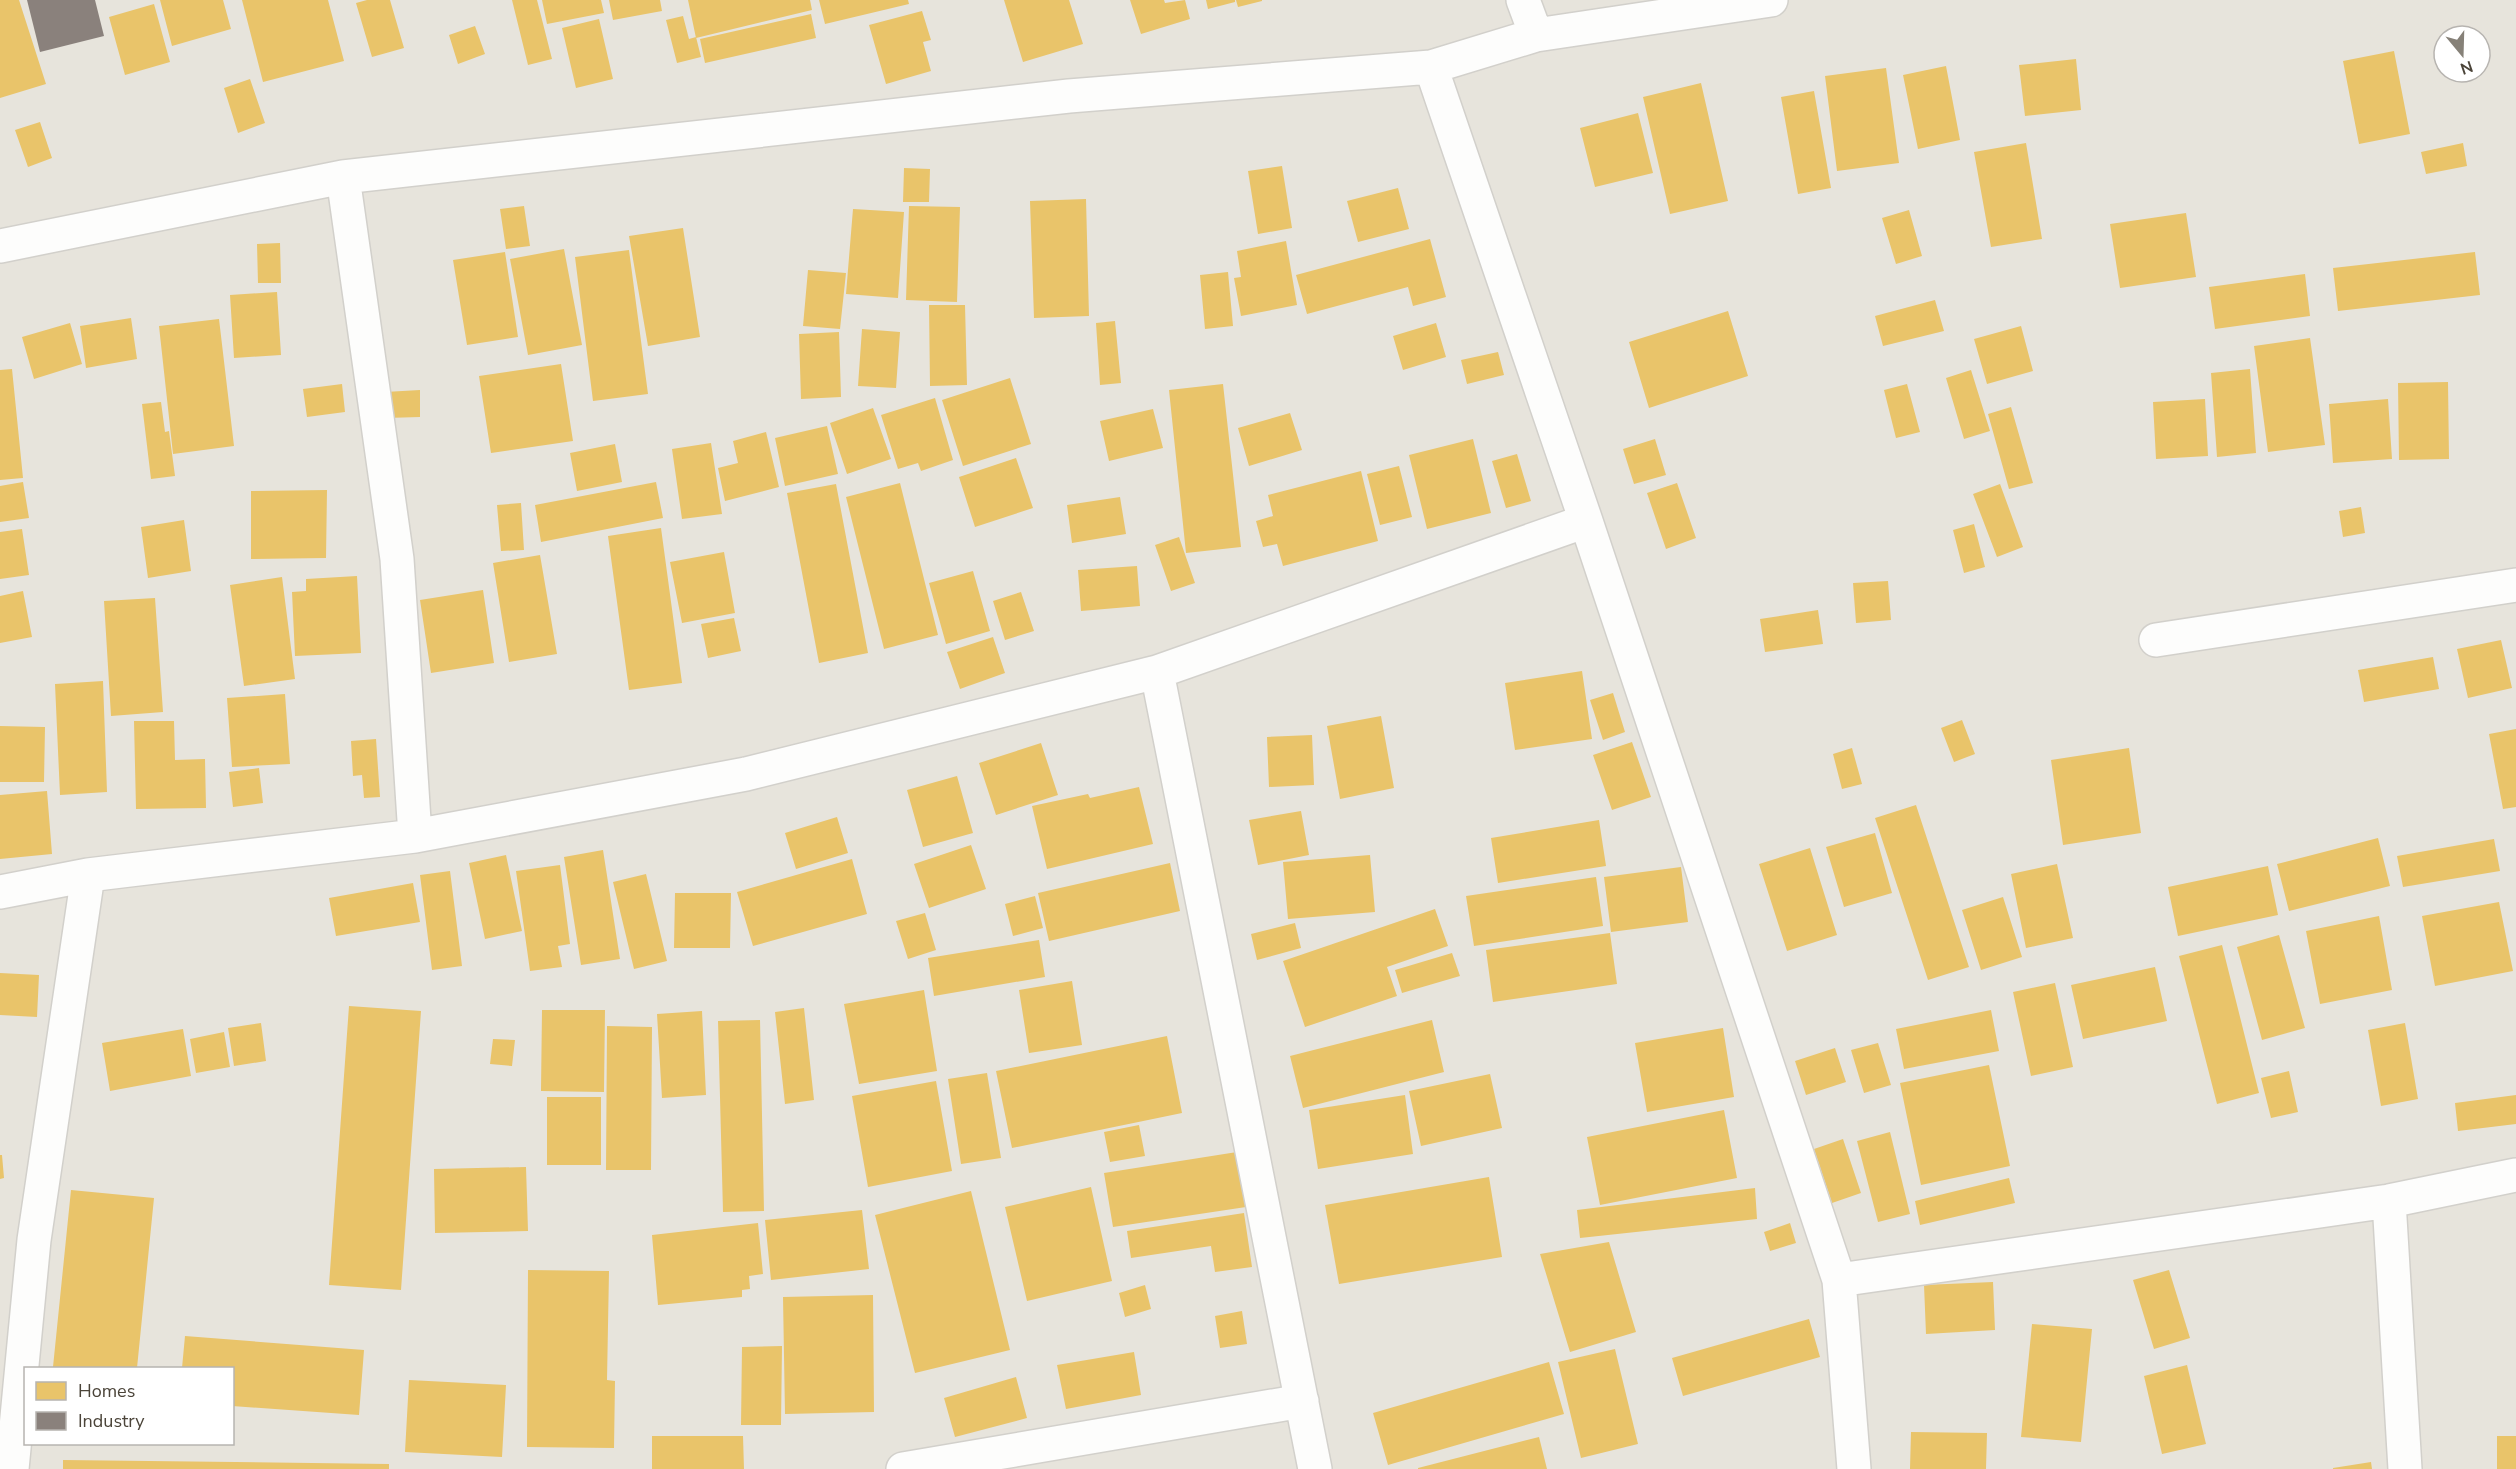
<svg xmlns="http://www.w3.org/2000/svg" width="2516" height="1469" font-family="'Nunito Sans',sans-serif">
  <style>
    .residential { fill: #e7e4dc; fill-rule: evenodd }
    .homes { fill: #e9c46a }
    .industry { fill: #8a817c }
    .lines { fill: none; stroke-linecap: round; stroke-linejoin: round }
    .street-casing { stroke: #d2d0cb; stroke-width: 36 }
    .street { stroke: #fdfdfc; stroke-width: 33 }
  </style>
  <rect width="100%" height="100%" fill="#f4f2ee"/>
  <path class="residential" d="M0 0H2516V1469H0ZM2444 36H2480V72H2444ZM26 1368H232V1444H26Z"/>
  <path class="homes" d="M0 0H19L46 84 0 98Z
    M160 0H223L231 29 172 46Z
    M242 0H328L344 61 263 82Z
    M367 0H390L404 48 372 57 356 3Z
    M512 0H537L552 59 528 65Z
    M542 0H601L604 13 547 24Z
    M609 0H660L662 11 613 20Z
    M688 0H810L812 10 696 38Z
    M819 0H908L909 4 825 24Z
    M1004 0H1069L1083 44 1023 62Z
    M1130 0H1164L1165 3 1185 0 1190 19 1141 34Z
    M1206 0H1235V2L1208 9Z
    M1236 0H1262V1L1238 7Z
    M154 4 170 62 125 75 109 17Z
    M922 11 931 40 923 42 931 71 886 84 869 25Z
    M811 14 816 38 705 63 700 39Z
    M683 16 689 39 696 37 701 57 677 63 666 20Z
    M599 19 613 79 576 88 562 28Z
    M475 26 485 54 458 64 449 35Z
    M2394 51 2410 134 2359 144 2343 61Z
    M2076 59 2081 110 2025 116 2019 65Z
    M1946 66 1960 140 1918 149 1903 75Z
    M1886 68 1899 163 1837 171 1825 76Z
    M250 79 265 123 238 133 224 88Z
    M1701 83 1728 201 1670 214 1643 97Z
    M1814 91 1831 188 1798 194 1781 97Z
    M1638 113 1653 173 1595 187 1580 128Z
    M40 122 52 158 28 167 15 130Z
    M2026 143 2042 239 1991 247 1974 152Z
    M2463 143 2467 166 2426 174 2421 152Z
    M1282 166 1292 228 1258 234 1248 171Z
    M904 168 930 169 929 202H903Z
    M1398 188 1409 229 1358 242 1347 201Z
    M1086 199 1089 316 1034 318 1030 201Z
    M524 206 530 246 506 249 500 209Z
    M909 206 960 207 957 302 906 300Z
    M853 209 904 212 898 298 846 294Z
    M1909 210 1922 256 1896 264 1882 218Z
    M2186 213 2196 277 2120 288 2110 224Z
    M683 228 700 337 648 346 629 236Z
    M1430 239 1446 297 1413 306 1408 287 1307 314 1296 275Z
    M1286 241 1297 305 1241 316 1234 278 1241 277 1237 251Z
    M280 243 281 283H258L257 244Z
    M564 249 582 345 528 355 510 259Z
    M629 250 648 394 593 401 575 257Z
    M505 252 518 337 467 345 453 260Z
    M2475 252 2480 295 2338 311 2333 268Z
    M808 270 846 273 840 329 803 326Z
    M1228 272 1233 326 1205 329 1200 275Z
    M2305 274 2310 316 2215 329 2209 287Z
    M277 292 281 355 234 358 230 295Z
    M1935 300 1944 331 1883 346 1875 316Z
    M929 305H965L967 385 930 386Z
    M1728 311 1748 376 1649 408 1629 342Z
    M131 318 137 359 86 368 80 326Z
    M219 319 234 446 173 454 159 326Z
    M1115 321 1121 383 1100 385 1096 323Z
    M70 323 82 364 34 379 22 337Z
    M1436 323 1446 357 1403 370 1393 336Z
    M2021 326 2033 371 1987 384 1974 339Z
    M862 329 900 332 896 388 858 386Z
    M839 332 841 397 801 399 799 334Z
    M2310 338 2325 445 2268 452 2254 346Z
    M1498 352 1504 375 1467 384 1461 360Z
    M561 364 573 441 491 453 479 376Z
    M12 369 23 478 0 480V370Z
    M2250 369 2256 453 2217 457 2211 373Z
    M1971 370 1990 431 1964 439 1946 378Z
    M1010 378 1031 444 963 466 942 400Z
    M2448 382 2449 459 2399 460 2398 383Z
    M342 384 345 412 307 417 303 389Z
    M1223 384 1241 547 1186 553 1169 390Z
    M1907 384 1920 432 1896 438 1884 390Z
    M420 390V417L386 418 385 392Z
    M935 398 953 460 921 471 918 463 898 469 881 415Z
    M2205 399 2208 456 2156 459 2153 402Z
    M2388 399 2392 459 2333 463 2329 404Z
    M161 402 165 432 169 431 175 476 151 479 142 404Z
    M2011 407 2033 483 2009 489 1988 414Z
    M873 408 891 459 847 474 830 423Z
    M1153 409 1163 448 1109 461 1100 421Z
    M1290 413 1302 450 1249 466 1238 428Z
    M827 426 838 474 785 486 775 438Z
    M766 432 779 487 725 501 718 468 738 463 733 441Z
    M1473 439 1491 513 1427 529 1409 455Z
    M1655 439 1666 475 1634 484 1623 449Z
    M711 443 722 514 682 519 672 449Z
    M615 444 622 482 577 491 570 453Z
    M1517 454 1531 501 1506 508 1492 461Z
    M1016 458 1033 508 975 527 959 477Z
    M1399 466 1412 517 1380 525 1367 474Z
    M1361 471 1378 541 1283 566 1277 544 1263 547 1256 521 1273 516 1268 495Z
    M23 482 29 518 0 522V486Z
    M656 482 663 518 541 542 535 505Z
    M900 483 938 635 884 649 846 497Z
    M1677 483 1696 538 1666 549 1647 493Z
    M836 484 868 653 819 663 787 493Z
    M2000 484 2023 547 1997 557 1973 494Z
    M327 490 326 558 251 559V491Z
    M1120 497 1126 534 1072 543 1067 505Z
    M521 503 524 550 501 551 497 505Z
    M2361 507 2365 533 2343 537 2339 511Z
    M184 520 191 571 148 578 141 527Z
    M1974 524 1985 567 1964 573 1953 530Z
    M661 528 682 683 629 690 608 536Z
    M22 529 29 575 0 579V532Z
    M1179 537 1195 583 1171 591 1155 545Z
    M724 552 735 613 682 623 670 562Z
    M540 555 557 654 509 662 493 563Z
    M1137 566 1140 606 1081 611 1078 570Z
    M973 571 990 631 946 644 929 583Z
    M357 576 361 653 295 656 292 592 306 591V579Z
    M282 577 295 679 244 686 230 585Z
    M1888 581 1891 620 1856 623 1853 583Z
    M483 590 494 663 431 673 420 600Z
    M23 591 32 637 0 643V596Z
    M1021 592 1034 631 1005 640 993 601Z
    M155 598 163 712 111 716 104 601Z
    M1818 610 1823 644 1765 652 1760 619Z
    M734 618 741 651 708 658 701 624Z
    M993 637 1005 673 960 689 947 652Z
    M2501 640 2512 688 2468 698 2457 649Z
    M2433 657 2439 689 2364 702 2358 670Z
    M1582 671 1592 739 1515 750 1505 683Z
    M103 681 107 792 60 795 55 684Z
    M1613 693 1625 732 1603 740 1590 700Z
    M285 694 290 764 232 767 227 698Z
    M1381 716 1394 788 1340 799 1327 726Z
    M1962 720 1975 754 1954 762 1941 728Z
    M134 721H174L175 760 205 759 206 808 136 809Z
    M0 726 45 727 44 782H0Z
    M2516 729V807L2503 809 2489 734Z
    M1312 735 1314 785 1269 787 1267 737Z
    M376 739 380 797 364 798 362 775 353 776 351 741Z
    M1632 742 1651 797 1612 810 1593 755Z
    M1041 743 1058 795 996 815 979 763Z
    M1852 748 1862 784 1842 789 1833 754Z
    M2129 748 2141 833 2063 845 2051 760Z
    M259 768 263 803 233 807 229 772Z
    M957 776 973 833 923 847 907 790Z
    M1139 787 1153 844 1047 869 1032 806 1088 794 1090 798Z
    M47 791 52 854 0 859V795Z
    M1916 805 1969 967 1928 980 1875 818Z
    M1301 811 1309 855 1258 865 1249 820Z
    M837 817 848 853 796 869 785 833Z
    M1599 820 1606 866 1498 883 1491 838Z
    M1875 833 1892 893 1844 907 1826 847Z
    M2378 838 2390 886 2289 911 2277 864Z
    M2494 839 2500 871 2403 887 2397 856Z
    M971 845 986 889 929 908 914 864Z
    M1810 848 1837 935 1787 951 1759 864Z
    M603 850 620 959 581 965 564 857Z
    M506 855 522 931 485 939 469 863Z
    M1370 855 1375 912 1288 919 1283 862Z
    M852 859 867 914 753 946 737 892Z
    M1170 863 1180 911 1049 941 1038 893Z
    M2057 864 2073 938 2026 948 2011 874Z
    M560 865 570 944 558 946 562 967 530 971 516 871Z
    M2268 866 2278 915 2178 936 2168 887Z
    M1681 867 1688 922 1611 932 1604 877Z
    M450 871 462 966 432 970 420 875Z
    M646 874 667 961 634 969 613 882Z
    M1596 877 1603 926 1474 946 1466 896Z
    M413 883 420 922 336 936 329 898Z
    M675 893H731L730 948H674Z
    M1035 896 1043 928 1013 936 1005 904Z
    M2003 897 2022 957 1981 970 1962 910Z
    M2499 902 2513 971 2435 986 2422 916Z
    M1435 909 1448 946 1387 967 1397 996 1305 1027 1283 961Z
    M925 913 936 950 908 959 896 921Z
    M2379 916 2392 990 2320 1004 2306 931Z
    M1295 923 1301 948 1257 960 1251 934Z
    M1610 933 1617 984 1493 1002 1486 950Z
    M2279 935 2305 1028 2262 1040 2237 947Z
    M1039 940 1045 977 934 996 928 958Z
    M2222 945 2259 1093 2217 1104 2179 956Z
    M1452 953 1460 976 1402 993 1395 970Z
    M2155 967 2167 1021 2083 1039 2071 985Z
    M0 973 39 975 37 1017 0 1015Z
    M1072 981 1082 1045 1029 1053 1019 990Z
    M2055 983 2073 1067 2031 1076 2013 992Z
    M924 990 937 1071 859 1084 844 1004Z
    M349 1006 421 1011 401 1290 329 1285Z
    M804 1008 814 1100 785 1104 775 1012Z
    M542 1010H605L604 1092 541 1091Z
    M1991 1010 1999 1051 1904 1069 1896 1029Z
    M702 1011 706 1095 662 1098 657 1014Z
    M760 1020 764 1211 723 1212 718 1021Z
    M1432 1020 1444 1072 1303 1108 1290 1056Z
    M261 1023 266 1061 234 1066 228 1028Z
    M2405 1023 2418 1099 2381 1106 2368 1030Z
    M607 1026 652 1027 651 1170H606Z
    M1723 1028 1734 1097 1647 1112 1635 1043Z
    M183 1029 191 1076 110 1091 102 1043Z
    M224 1032 230 1067 196 1073 190 1039Z
    M1167 1036 1182 1113 1012 1148 996 1071Z
    M493 1039 515 1040 512 1066 490 1064Z
    M1878 1043 1891 1085 1864 1093 1851 1050Z
    M1835 1048 1846 1082 1806 1095 1795 1061Z
    M1989 1065 2010 1166 1921 1185 1900 1083Z
    M2289 1071 2298 1112 2271 1118 2261 1078Z
    M987 1073 1001 1158 961 1164 948 1079Z
    M1490 1074 1502 1128 1421 1146 1409 1091Z
    M936 1081 952 1171 868 1187 852 1096Z
    M1405 1095 1413 1154 1318 1169 1309 1110Z
    M2516 1095V1124L2458 1131 2455 1103Z
    M547 1097H601V1165H547Z
    M1724 1110 1737 1178 1600 1205 1587 1137Z
    M1139 1125 1145 1156 1110 1162 1104 1132Z
    M1890 1132 1910 1214 1878 1222 1857 1141Z
    M1843 1139 1861 1193 1832 1203 1814 1149Z
    M1237 1152 1246 1207 1113 1227 1104 1173Z
    M0 1155H2L4 1178 0 1179Z
    M526 1167 528 1231 435 1233 434 1169Z
    M1489 1177 1502 1257 1339 1284 1325 1205Z
    M2009 1178 2015 1203 1920 1225 1915 1201Z
    M1091 1187 1112 1281 1027 1301 1005 1207Z
    M1755 1188 1757 1219 1580 1238 1577 1210Z
    M71 1190 154 1198 137 1368 53 1367Z
    M971 1191 1010 1350 915 1373 875 1215Z
    M862 1210 869 1269 771 1280 765 1220Z
    M1244 1213 1252 1267 1215 1272 1211 1246 1131 1258 1127 1231Z
    M758 1223 763 1274 749 1276 750 1289 742 1290V1297L658 1305 652 1235Z
    M1790 1223 1796 1243 1770 1251 1764 1232Z
    M1609 1242 1636 1332 1570 1352 1540 1254Z
    M528 1270 609 1271 607 1380 615 1381 614 1448 527 1447Z
    M2169 1270 2190 1338 2154 1349 2133 1280Z
    M1993 1282 1995 1330 1926 1334 1924 1285Z
    M1145 1285 1151 1309 1125 1317 1119 1293Z
    M873 1295 874 1412 785 1414 783 1297Z
    M1242 1311 1247 1344 1220 1348 1215 1316Z
    M1809 1319 1820 1357 1683 1396 1672 1358Z
    M2032 1324 2092 1329 2081 1442 2021 1437Z
    M185 1336 364 1350 359 1415 232 1406V1368H182Z
    M782 1346 781 1425H741L742 1347Z
    M1615 1349 1638 1444 1581 1458 1558 1362Z
    M1134 1352 1141 1395 1066 1409 1057 1365Z
    M1549 1362 1564 1414 1388 1465 1373 1413Z
    M2187 1365 2206 1444 2162 1454 2144 1376Z
    M1016 1377 1027 1418 955 1437 944 1398Z
    M409 1380 506 1385 502 1457 405 1452Z
    M1911 1432 1987 1433 1986 1469H1910Z
    M652 1436H743L744 1469H652Z
    M2497 1436H2516V1469H2497Z
    M1539 1437 1547 1469H1418V1468Z
    M63 1460 389 1464V1469H63Z
    M2371 1462 2372 1469H2333V1468Z"/>
  <path class="industry" d="M27 0H95L104 36 40 52Z"/>
  <g class="lines">
    <defs>
      <path id="street" d="M1523 0 1536 35
        M1431 67 1586 521 1839 1280 1854 1469
        M343 177 397 559 415 836
        M0 246 343 177 1069 96 1431 67 1536 35 1771 0
        M2156 640 2516 585
        M1157 672 1315 1469
        M0 892 88 875 415 836 746 774 1157 672 1586 521
        M2389 1201 2405 1469
        M1839 1280 2389 1201 2516 1175
        M12 1469 34 1240 88 875
        M903 1469 1302 1401"/>
    </defs>
    <use href="#street" class="street-casing"/>
    <use href="#street" class="street"/>
  </g>
  <rect x="24" y="1367" width="210" height="78" fill="#ffffff" stroke="#b7b4b0" stroke-width="1.5"/>
  <rect x="36" y="1382" width="30" height="18" fill="#e9c46a" stroke="#b7b4b0" stroke-width="1.5"/>
  <text x="78" y="1397" font-size="18" fill="#4b4439">Homes</text>
  <rect x="36" y="1412" width="30" height="18" fill="#8a817c" stroke="#b7b4b0" stroke-width="1.5"/>
  <text x="78" y="1427" font-size="18" fill="#4b4439">Industry</text>
  <g transform="translate(2462 54) rotate(161)"><circle r="28" fill="#ffffff" stroke="#b7b4b0" stroke-width="1.5"/>
  <path d="M0-4.5L10 22L0 15L-10 22Z" fill="#868178"/>
  <text y="-9" font-size="16" font-weight="bold" text-anchor="middle" fill="#4b4439">N</text>
  </g>
</svg>
